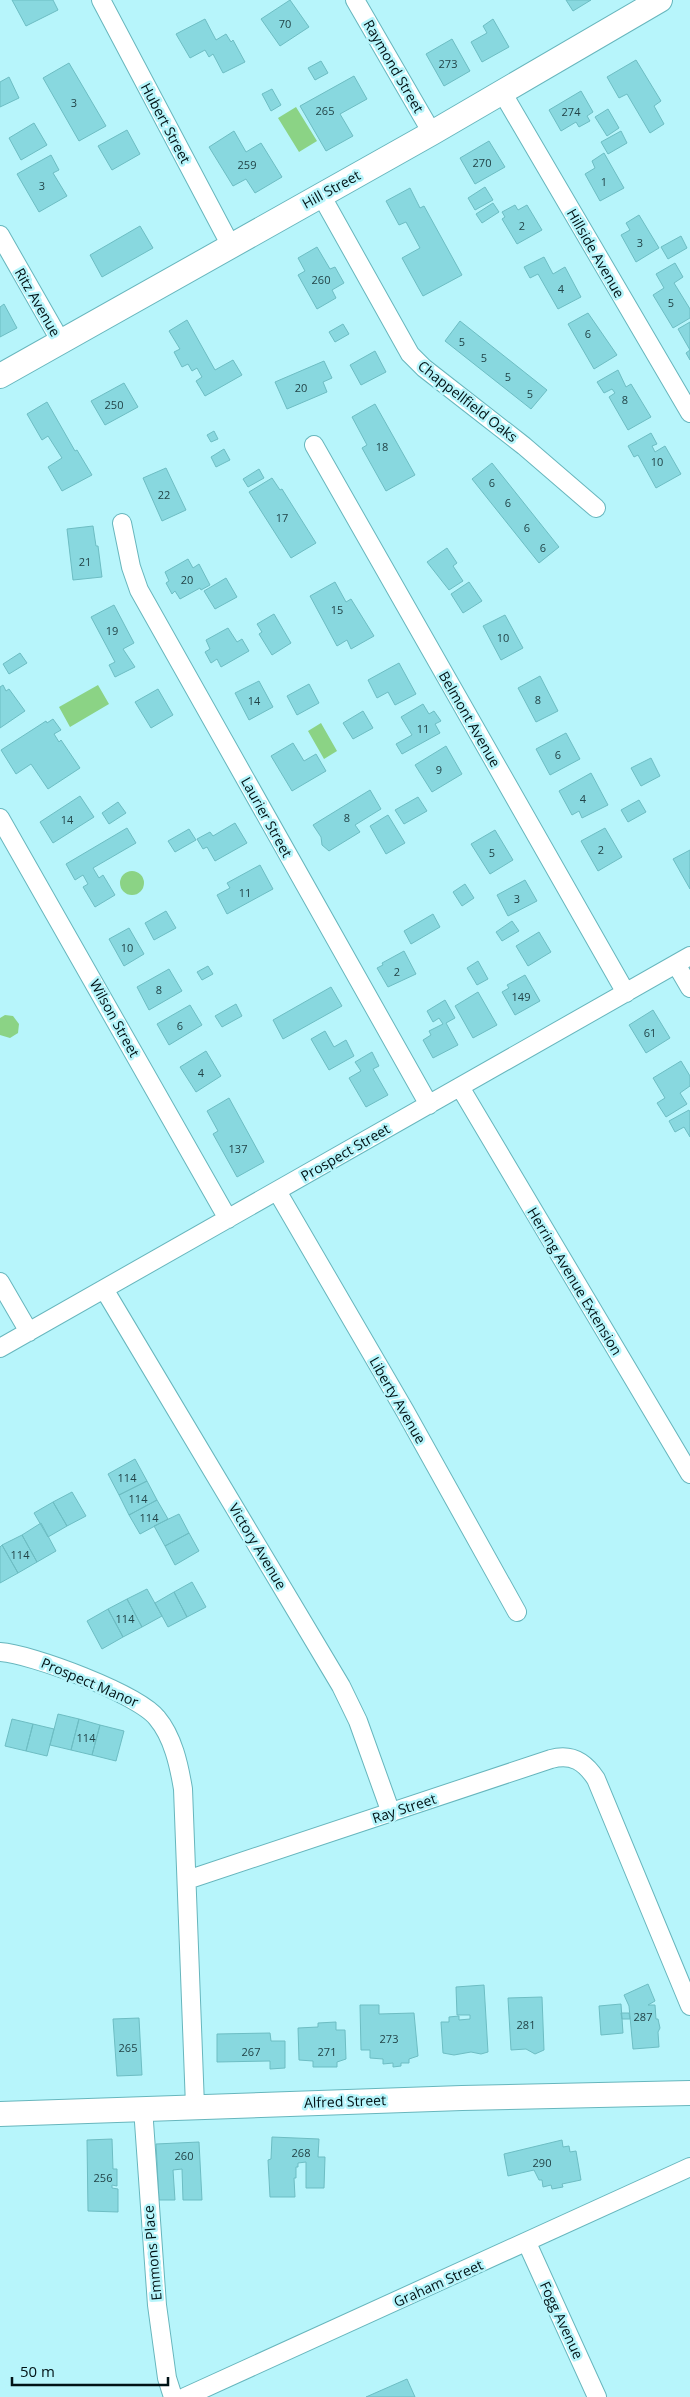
<svg xmlns="http://www.w3.org/2000/svg" width="690" height="2397" font-family="'Open Sans',sans-serif">
  <style>
    .water { fill: #8bd385 }
    .building { fill: #88d8df; stroke: #6dbdc3 }
    .lines { fill: none; stroke-linecap: round; stroke-linejoin: round }
    .street-casing { stroke: #67b6bd; stroke-width: 20 }
    .secondary-casing { stroke: #67b6bd; stroke-width: 26 }
    .street { stroke: #fff; stroke-width: 18 }
    .secondary { stroke: #fff; stroke-width: 24 }
    .labels { text-anchor: middle; dominant-baseline: central; stroke-width: 5; stroke-linejoin: round; paint-order: stroke }
    .number-label { font-size: 11px; fill: #224448 }
    .street-label { font-size: 14px; fill: #001215; stroke: #b7f5fb }
  </style>
  <rect width="100%" height="100%" fill="#b7f5fb"/>
  <path class="water" d="M296 107 317 141 299 152 278 118Z
    M98 685 109 704 70 727 59 707Z
    M321 723 337 751 324 759 308 731Z
    M120 883a12 12 0 1 1 24 0a12 12 0 1 1-24 0Z
    M5 1015 13 1016 19 1024 18 1033 10 1038 0 1035V1018Z"/>
  <path class="building" d="M12 0H53L58 10 26 26Z
    M290 0 309 27 280 46 261 19Z
    M566 0H591L573 11Z
    M205 19 216 40 226 34 231 42 233 40 245 62 223 73 213 54 209 57 205 50 190 58 176 34Z
    M493 19 509 47 482 62 471 42 487 33 483 26Z
    M452 39 470 71 444 86 426 54Z
    M636 60 661 101 654 106 664 124 650 133 627 94 619 98 607 77Z
    M321 61 328 73 315 80 308 68Z
    M69 63 106 126 79 141 43 78Z
    M354 76 367 99 340 114 353 136 326 151 300 106Z
    M9 77 19 98 0 107V82Z
    M272 89 281 105 271 111 262 94Z
    M581 91 593 112 587 116 590 121 579 127 576 122 561 131 549 110Z
    M608 109 619 128 607 136 595 117Z
    M34 123 47 145 21 160 9 138Z
    M127 130 140 154 112 170 98 146Z
    M234 131 246 152 261 143 282 177 255 193 246 179 233 186 209 147Z
    M621 131 627 143 608 154 601 142Z
    M489 141 505 167 475 184 460 158Z
    M604 153 624 188 600 201 585 174 595 168 592 161Z
    M51 155 59 170 53 173 67 196 39 212 17 174Z
    M485 187 493 200 475 210 468 198Z
    M410 188 420 208 424 206 462 275 423 296 402 258 420 248 406 222 399 225 386 201Z
    M493 203 499 212 482 223 476 214Z
    M515 205 518 210 527 205 542 230 517 244 502 219 505 217 502 212Z
    M639 215 659 248 636 262 621 235 630 230 626 223Z
    M140 226 153 248 102 277 90 255Z
    M681 236 687 248 668 259 661 247Z
    M317 247 330 269 335 267 344 283 332 290 336 298 317 309 298 275 305 271 298 258Z
    M544 257 553 274 565 267 581 297 558 309 538 274 530 278 524 267Z
    M675 263 683 277 674 283 690 309V318L673 328 653 295 664 288 656 274Z
    M4 304 17 328 0 337V307Z
    M588 313 617 355 594 369 568 324Z
    M187 320 215 370 233 360 242 375 205 396 196 381 202 377 197 368 192 371 188 364 182 367 174 352 180 349 169 331Z
    M460 321 547 390 531 409 445 341Z
    M690 322V360L686 353 690 350 678 329Z
    M343 324 349 334 335 342 329 332Z
    M375 351 386 372 361 385 350 365Z
    M324 361 332 378 323 382 327 392 287 409 275 382Z
    M618 370 626 387 631 384 651 417 628 430 609 397 615 393 612 389 604 393 597 382Z
    M124 383 138 407 105 425 91 401Z
    M47 402 75 451 77 450 92 475 62 491 48 467 62 458 48 436 42 440 27 414Z
    M375 404 415 475 386 491 362 448 367 445 352 417Z
    M214 431 218 439 211 442 207 435Z
    M651 433 657 444 652 446 655 452 665 446 681 474 656 488 638 455 634 457 628 446Z
    M224 449 230 460 216 467 211 457Z
    M492 463 559 547 539 563 472 479Z
    M166 468 186 510 162 521 143 478Z
    M259 469 264 478 248 487 243 479Z
    M272 478 280 490 282 489 316 543 291 558 249 492Z
    M93 526 96 546H98L102 577 73 580 67 529Z
    M447 548 457 563 453 566 463 581 449 590 427 562Z
    M188 559 193 568 199 564 210 585 201 590 200 588 180 599 175 591 172 594 166 583 169 581 165 572Z
    M226 578 237 597 215 609 204 591Z
    M335 582 346 602 351 599 374 636 351 649 347 640 337 646 310 596Z
    M469 582 482 601 463 613 451 594Z
    M114 605 134 643 123 649 135 667 115 677 109 665 115 662 91 617Z
    M274 614 291 643 272 655 259 634 262 632 257 624Z
    M505 615 523 648 501 660 483 626Z
    M228 628 237 642 242 639 249 651 221 667 217 659 211 663 205 652 210 649 206 640Z
    M20 653 27 663 9 674 3 664Z
    M399 663 416 694 395 705 388 692 377 698 368 680Z
    M540 676 558 711 536 722 518 688Z
    M259 681 273 707 249 720 235 693Z
    M309 684 319 703 297 715 287 696Z
    M3 685 6 691 9 689 25 711 0 728V687Z
    M158 689 173 715 151 728 135 702Z
    M423 704 429 714 434 711 441 721 435 724 440 733 402 754 396 744 412 735 401 717Z
    M363 711 373 728 353 739 343 723Z
    M53 719 61 730 54 734 59 742 61 740 80 768 48 789 31 764 16 774 1 750 46 721 47 723Z
    M566 733 580 759 550 775 536 749Z
    M293 743 304 761 316 754 326 771 292 791 271 756Z
    M446 746 462 774 432 792 415 765Z
    M651 758 660 776 641 786 631 768Z
    M591 773 608 805 582 818 579 811 572 815 559 791Z
    M370 790 381 809 355 825 360 832 329 851 322 845 321 837 313 825Z
    M80 796 94 817 53 843 40 822Z
    M418 797 427 811 404 824 395 810Z
    M639 800 646 812 628 822 621 810Z
    M118 802 126 813 109 824 102 813Z
    M388 815 405 843 386 854 370 826Z
    M235 823 247 843 215 861 207 847 203 849 197 839 210 832 213 836Z
    M127 828 136 843 93 868 99 878 103 875 115 895 95 907 83 887 88 884 83 875 75 880 66 864Z
    M605 828 622 857 598 871 581 841Z
    M189 829 196 840 175 852 168 841Z
    M495 830 513 860 490 874 471 844Z
    M690 850V889L673 859Z
    M260 865 273 889 227 914 217 895 230 888 227 883Z
    M525 880 537 901 508 916 497 895Z
    M465 884 474 898 462 906 453 892Z
    M166 911 176 928 154 940 145 923Z
    M433 914 440 927 411 944 404 931Z
    M512 921 519 931 502 941 496 932Z
    M129 928 144 954 124 966 109 939Z
    M539 932 551 952 528 966 516 946Z
    M404 951 416 974 388 987 377 968 383 965 382 963Z
    M478 961 488 979 477 985 467 968Z
    M208 966 213 974 202 980 197 972Z
    M169 969 182 991 149 1010 137 987Z
    M525 975 540 1001 515 1015 502 992 509 988 507 985Z
    M331 987 342 1006 283 1039 273 1020Z
    M478 992 497 1025 473 1038 455 1006Z
    M445 1000 455 1018 446 1023 458 1045 433 1058 423 1040 431 1035 429 1031 443 1024 439 1018 433 1022 427 1011Z
    M236 1004 242 1016 222 1027 215 1016Z
    M190 1005 202 1025 169 1045 157 1024Z
    M653 1010 670 1038 646 1053 629 1025Z
    M325 1031 334 1047 346 1040 354 1056 329 1070 311 1039Z
    M206 1051 221 1076 196 1092 180 1067Z
    M372 1052 379 1066 373 1069 388 1095 366 1107 349 1078 361 1071 355 1062Z
    M681 1061 690 1076V1086L680 1093 687 1104 666 1117 657 1103 665 1098 653 1078Z
    M229 1098 264 1162 237 1177 213 1134 218 1131 207 1111Z
    M689 1110 690 1112V1137L684 1127 675 1132 669 1121Z
    M135 1459 147 1481 119 1495 108 1474Z
    M147 1481 157 1500 129 1515 119 1495Z
    M72 1492 86 1516 67 1526 53 1502Z
    M157 1500 168 1519 140 1534 129 1515Z
    M53 1502 67 1526 48 1537 34 1513Z
    M179 1514 189 1533 165 1546 154 1526Z
    M41 1523 56 1551 37 1562 22 1535Z
    M189 1533 199 1551 175 1565 165 1546Z
    M22 1535 37 1562 18 1573 2 1545Z
    M2 1545 18 1573 0 1583V1547Z
    M192 1582 206 1607 187 1617 174 1592Z
    M147 1589 162 1616 142 1627 127 1599Z
    M174 1592 187 1617 168 1627 155 1603Z
    M127 1599 142 1627 123 1637 108 1609Z
    M108 1609 123 1637 102 1649 87 1621Z
    M58 1714 79 1719 71 1750 50 1745Z
    M12 1719 33 1724 26 1751 5 1746Z
    M79 1719 100 1725 92 1755 71 1750Z
    M33 1724 54 1729 47 1756 26 1751Z
    M100 1725 124 1731 116 1761 92 1755Z
    M648 1984 655 2001 648 2005H655L656 2019H658L660 2028 658 2032 659 2047 633 2049 629 2006 624 1995Z
    M484 1985 488 2052 481 2054 471 2052 454 2055 443 2053 441 2022H449V2017L459 2016V2020L470 2019V2015H457L456 1987Z
    M542 1997 544 2050 535 2054 526 2049 511 2050 508 1998Z
    M621 2004 623 2033 601 2035 599 2006Z
    M360 2005H379V2014L414 2013 418 2056 409 2059V2063H401V2066L393 2067V2063L383 2064V2059L370 2058V2050H361Z
    M621 2013H629L630 2019H622Z
    M139 2018 142 2075 117 2076 113 2019Z
    M336 2022V2030H345L346 2059 337 2062V2067H313V2061L299 2060 298 2028 318 2027V2023Z
    M270 2033 271 2041H285V2068L270 2069V2061L217 2062V2034Z
    M272 2137 319 2139 318 2157H325L324 2188H306V2162L298 2163V2167H296V2178H294L295 2197H270L268 2160 271 2159Z
    M112 2139 113 2169H117V2186L112 2185V2188L118 2189V2212L88 2211 87 2140Z
    M562 2140 563 2147 569 2146 570 2152 576 2151 581 2180 562 2184 563 2187 552 2189 551 2185 543 2187 542 2180H539L534 2170 508 2176 504 2154Z
    M199 2142 202 2200H183L182 2169 173 2170 175 2200H159L156 2144Z
    M407 2379 415 2397H366Z"/>
  <g class="lines">
    <defs>
      <path id="street" d="M101 0 231 246
        M355 0 432 133
        M502 92 690 413
        M321 195 410 354 424 368 524 446 596 508
        M0 235 61 342
        M314 445 626 993
        M122 523 131 567 139 590 429 1105
        M0 818 228 1219
        M676 964 690 988
        M460 1087 690 1474
        M277 1191 405 1411 517 1612
        M0 1282 29 1332
        M104 1289 341 1686 358 1721 391 1813
        M0 1348 690 956
        M0 1652C32 1654 138 1694 157 1718 173 1737 179 1765 183 1789L195 2106
        M187 1880 551 1759C572 1753 585 1762 596 1779L690 2006
        M143 2108 157 2305 167 2378 173 2397
        M527 2243 597 2397
        M185 2397 690 2167"/>
      <path id="secondary" d="M0 376 432 133 660 0
        M0 2114 462 2098 690 2093"/>
    </defs>
    <use href="#street" class="street-casing"/>
    <use href="#secondary" class="secondary-casing"/>
    <use href="#street" class="street"/>
    <use href="#secondary" class="secondary"/>
  </g>
  <g class="labels">
    <g class="number-label">
      <text x="285" y="23">70</text>
      <text x="448" y="63">273</text>
      <text x="74" y="102">3</text>
      <text x="325" y="110">265</text>
      <text x="571" y="111">274</text>
      <text x="482" y="162">270</text>
      <text x="247" y="164">259</text>
      <text x="604" y="181">1</text>
      <text x="42" y="185">3</text>
      <text x="522" y="225">2</text>
      <text x="640" y="242">3</text>
      <text x="321" y="279">260</text>
      <text x="561" y="288">4</text>
      <text x="671" y="302">5</text>
      <text x="588" y="333">6</text>
      <text x="462" y="341">5</text>
      <text x="484" y="357">5</text>
      <text x="508" y="376">5</text>
      <text x="301" y="387">20</text>
      <text x="530" y="393">5</text>
      <text x="625" y="399">8</text>
      <text x="114" y="404">250</text>
      <text x="382" y="446">18</text>
      <text x="657" y="461">10</text>
      <text x="492" y="482">6</text>
      <text x="164" y="494">22</text>
      <text x="508" y="502">6</text>
      <text x="282" y="517">17</text>
      <text x="527" y="527">6</text>
      <text x="543" y="547">6</text>
      <text x="85" y="561">21</text>
      <text x="187" y="579">20</text>
      <text x="337" y="609">15</text>
      <text x="112" y="630">19</text>
      <text x="503" y="637">10</text>
      <text x="538" y="699">8</text>
      <text x="254" y="700">14</text>
      <text x="423" y="728">11</text>
      <text x="558" y="754">6</text>
      <text x="439" y="769">9</text>
      <text x="583" y="798">4</text>
      <text x="347" y="817">8</text>
      <text x="67" y="819">14</text>
      <text x="601" y="849">2</text>
      <text x="492" y="852">5</text>
      <text x="245" y="892">11</text>
      <text x="517" y="898">3</text>
      <text x="127" y="947">10</text>
      <text x="397" y="971">2</text>
      <text x="159" y="989">8</text>
      <text x="521" y="996">149</text>
      <text x="180" y="1025">6</text>
      <text x="650" y="1032">61</text>
      <text x="201" y="1072">4</text>
      <text x="238" y="1148">137</text>
      <text x="127" y="1477">114</text>
      <text x="138" y="1498">114</text>
      <text x="149" y="1517">114</text>
      <text x="20" y="1554">114</text>
      <text x="125" y="1618">114</text>
      <text x="86" y="1737">114</text>
      <text x="643" y="2016">287</text>
      <text x="526" y="2024">281</text>
      <text x="389" y="2038">273</text>
      <text x="128" y="2047">265</text>
      <text x="251" y="2051">267</text>
      <text x="327" y="2051">271</text>
      <text x="301" y="2152">268</text>
      <text x="184" y="2155">260</text>
      <text x="542" y="2162">290</text>
      <text x="103" y="2177">256</text>
    </g>
    <g class="street-label">
      <text transform="translate(394 66) rotate(60)">Raymond Street</text>
      <text transform="translate(166 123) rotate(62)">Hubert Street</text>
      <text transform="translate(331 189) rotate(-29)">Hill Street</text>
      <text transform="translate(596 253) rotate(60)">Hillside Avenue</text>
      <text transform="translate(38 302) rotate(60)">Ritz Avenue</text>
      <text transform="translate(468 401) rotate(38)">Chappellfield Oaks</text>
      <text transform="translate(470 719) rotate(60)">Belmont Avenue</text>
      <text transform="translate(267 817) rotate(61)">Laurier Street</text>
      <text transform="translate(115 1018) rotate(61)">Wilson Street</text>
      <text transform="translate(345 1152) rotate(-30)">Prospect Street</text>
      <text transform="translate(575 1281) rotate(59)">Herring Avenue Extension</text>
      <text transform="translate(398 1400) rotate(60)">Liberty Avenue</text>
      <text transform="translate(258 1546) rotate(59)">Victory Avenue</text>
      <text transform="translate(90 1682) rotate(23)">Prospect Manor</text>
      <text transform="translate(404 1808) rotate(-18)">Ray Street</text>
      <text transform="translate(345 2101) rotate(-2)">Alfred Street</text>
      <text transform="translate(152 2253) rotate(-95)">Emmons Place</text>
      <text transform="translate(438 2283) rotate(-24)">Graham Street</text>
      <text transform="translate(562 2320) rotate(65)">Fogg Avenue</text>
    </g>
  </g>
  <path d="M12 2377v8h156v-8" fill="none" stroke="#001215" stroke-width="2.5"/>
  <text x="20" y="2377" font-size="15" fill="#001215" stroke="#b7f5fb" stroke-width="4" paint-order="stroke">50 m</text>
</svg>
